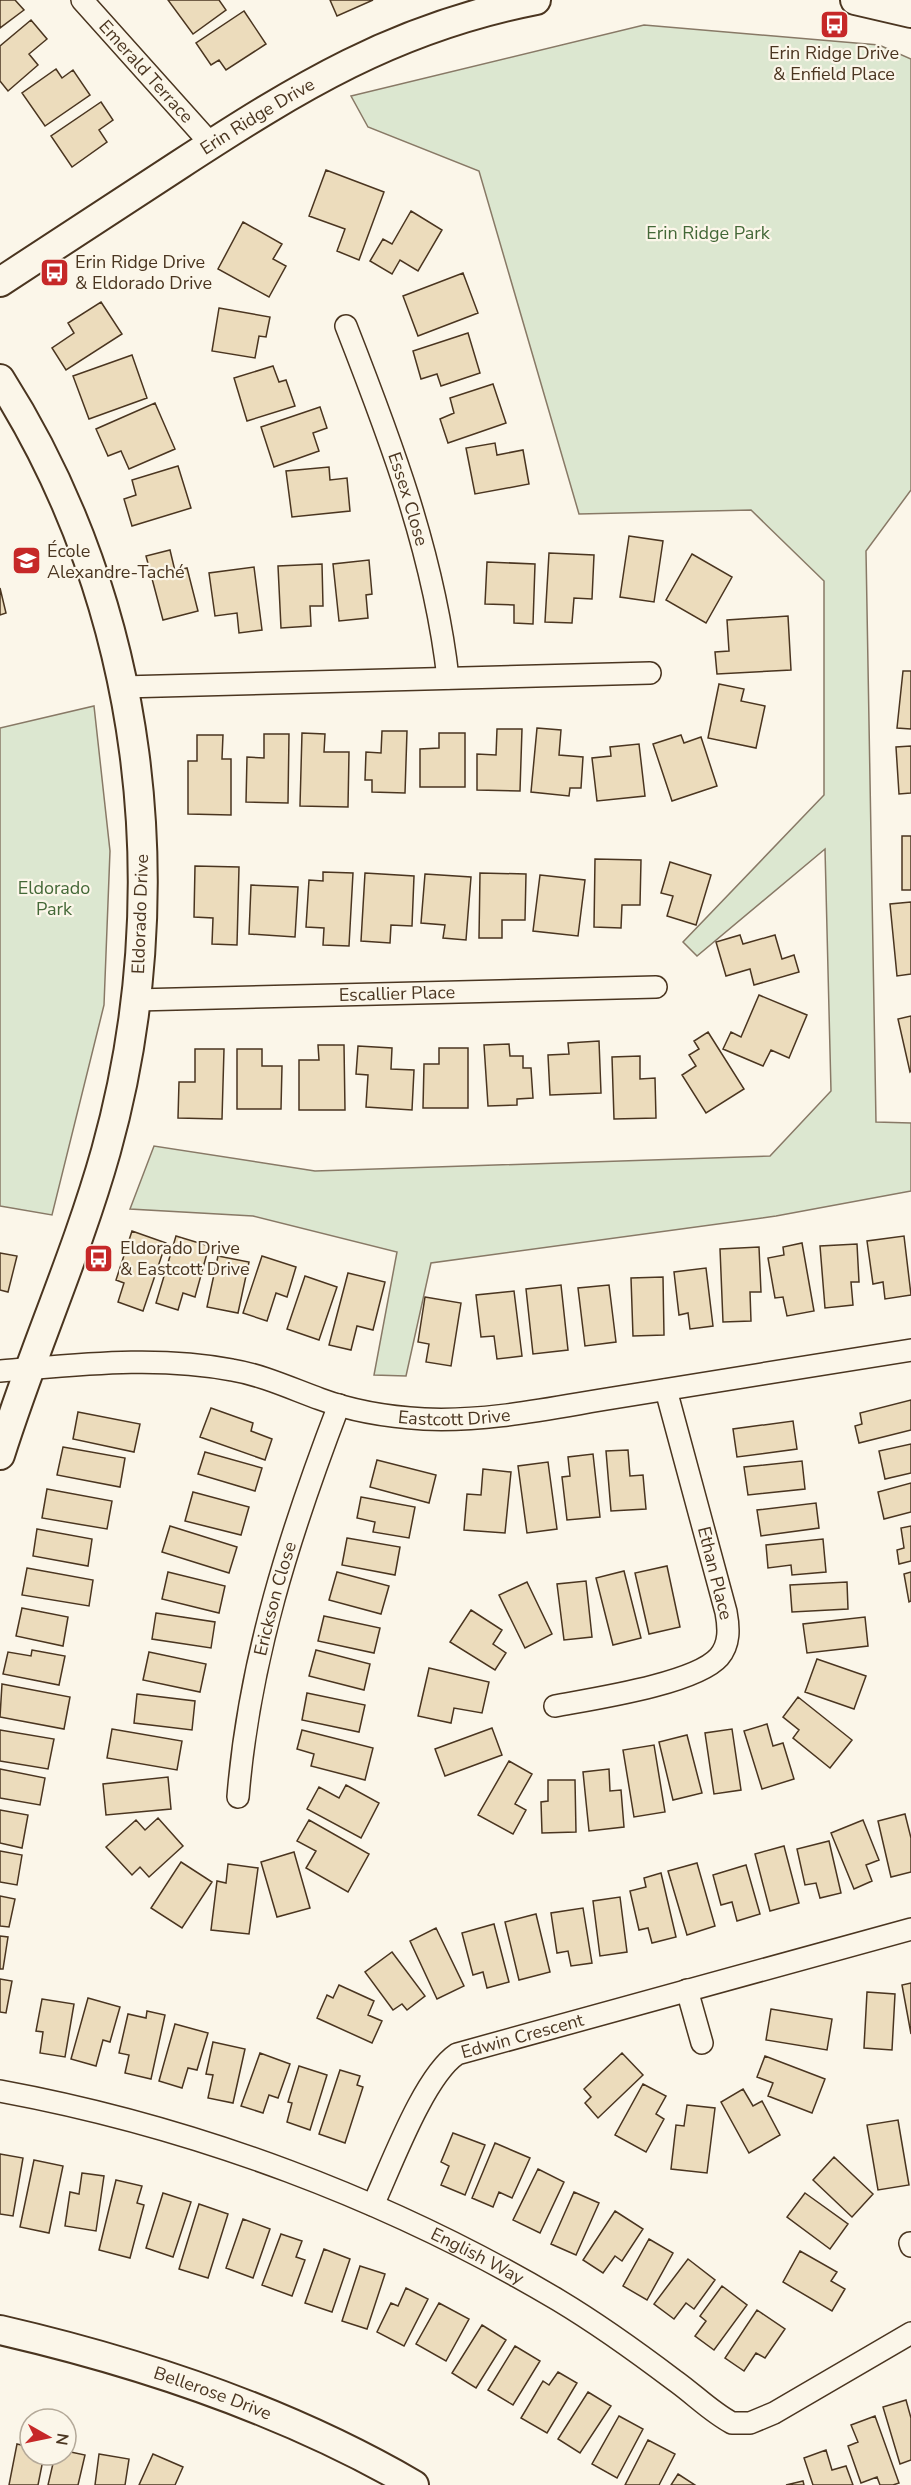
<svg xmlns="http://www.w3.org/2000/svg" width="911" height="2485" font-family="'Nunito Sans',sans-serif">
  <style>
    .green { fill: #dce7d0; stroke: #887966; stroke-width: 1.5 }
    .building { fill: #ecdcbc; stroke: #4a3520; stroke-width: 1.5 }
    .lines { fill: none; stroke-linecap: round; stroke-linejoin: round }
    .street-casing { stroke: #4a3520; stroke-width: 24 }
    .secondary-casing { stroke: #4a3520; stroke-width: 32 }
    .street { stroke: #fbf6e9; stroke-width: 21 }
    .secondary { stroke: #fbf6e9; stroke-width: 28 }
    .labels { text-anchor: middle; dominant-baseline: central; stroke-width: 4.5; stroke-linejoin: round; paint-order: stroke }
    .poi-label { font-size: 18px; fill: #4a3520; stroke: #fbf6e9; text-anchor: start }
    .street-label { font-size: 18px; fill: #4a3520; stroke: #fbf6e9 }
    .park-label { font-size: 18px; fill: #436837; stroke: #fbf6e9 }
  </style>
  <rect width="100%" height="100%" fill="#fbf6e9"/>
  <path class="green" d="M644 25 879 45 911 59V490L866 551 876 1122 911 1123V1191L776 1216 431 1263 406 1376 374 1375 397 1252 253 1216 130 1209 154 1146 315 1171 770 1156 831 1091 825 849 697 956 683 942 824 795V581L751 510 579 514 479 171 368 127 351 96Z
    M94 706 110 851 104 1005 52 1215 0 1206V728Z"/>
  <path class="building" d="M0 0H15L24 10 0 28Z
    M168 0H219L226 10 193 34Z
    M330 0H373L337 16Z
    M244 11 266 44 226 70 219 60 211 65 196 43Z
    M31 20 47 39 29 54 38 65 8 91 0 81V46Z
    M56 69 62 78 73 70 90 95 45 126 22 93Z
    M101 102 113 120 99 130 107 142 72 167 51 136Z
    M326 170 384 192 359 260 337 251 345 229 309 216Z
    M411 211 442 230 418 271 400 260 392 274 370 261 383 239 392 244Z
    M243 222 282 244 273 259 286 266 269 297 218 269Z
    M463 273 478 313 418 336 403 296Z
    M101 302 122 334 66 370 52 348 74 333 68 323Z
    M219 308 270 317 266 337 259 336 255 358 212 351Z
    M468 333 480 373 441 386 437 374 421 379 413 351Z
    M132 355 147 398 89 419 73 376Z
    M273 366 279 382 286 380 295 406 247 421 234 378Z
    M493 384 506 423 448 443 440 419 454 413 450 398Z
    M155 403 175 449 129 469 121 451 108 456 96 429Z
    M320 407 327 428 313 433 319 451 274 467 261 427Z
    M495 443 497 455 523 450 529 484 475 494 466 448Z
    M178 466 191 508 132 526 124 499 136 495 132 480Z
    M329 467 330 480 347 478 350 511 292 517 286 471Z
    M629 536 663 541 654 602 620 597Z
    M170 550 175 571 187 568 198 611 163 620 146 556Z
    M549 553 594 555 592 599 574 598 572 623 545 622Z
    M692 554 732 577 706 623 666 600Z
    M369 560 372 594 366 595 368 618 339 621 333 564Z
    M487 562 535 564 533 624 514 623V605L485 604Z
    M322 564 323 606H310L311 626 281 628 278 566Z
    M254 567 262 630 239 633 237 613 215 616 209 573Z
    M0 588 6 613 0 615Z
    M788 616 791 670 717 674 715 652 729 651 727 620Z
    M903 671H911V729L897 728Z
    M719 684 744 689 741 701 765 706 756 748 708 738Z
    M537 728 561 730 559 755 583 757 581 788H570L569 796 531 792Z
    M497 729H522L520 791 477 790V754L496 755Z
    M382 731H407L405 793 372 792V780H365L366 752 381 753Z
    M302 733 325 734 324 752H349L348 807 300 806Z
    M439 733H465V787H420V749L439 748Z
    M264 734H289L288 803 246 802 247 757 264 758Z
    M197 735H223L222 759H231V815L188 814V761H197Z
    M681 735 684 743 701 737 717 786 672 801 653 744Z
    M639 744 645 796 597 801 592 758 611 756 610 747Z
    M911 746V793L899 794 896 747Z
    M902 836H911V890H902Z
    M595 859 641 860 640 905H622L621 928 594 927Z
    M670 862 711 875 696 925 667 916 673 896 661 893Z
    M195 866 239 867 237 945 212 944 213 918 194 917Z
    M323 872 353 873 349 946 323 945 324 928 306 927 309 880 323 881Z
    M365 873 414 876 412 926 391 925 390 943 361 941Z
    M480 873 526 874 525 920H502V938H479Z
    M425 874 471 877 466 940 443 938 445 925 421 923Z
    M540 875 585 880 578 936 533 931Z
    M251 885 298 887 295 937 249 934Z
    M911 902V974L897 976 890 904Z
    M740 935 743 944 775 935 782 959 794 955 799 972 754 985 750 969 726 976 716 942Z
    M759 995 807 1015 789 1058 771 1050 763 1066 723 1049 731 1032 741 1037Z
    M911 1016V1071L910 1072 898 1019Z
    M708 1032 744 1089 706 1113 682 1075 696 1066 689 1055 699 1049 694 1041Z
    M599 1041 601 1093 550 1095 548 1055 569 1054 568 1043Z
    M509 1044 510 1056H523V1068H531L533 1098 517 1099V1105L488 1106 484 1045Z
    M318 1045H344L345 1110H299V1060H319Z
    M358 1046 392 1048 391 1069 414 1070 412 1110 366 1107 368 1075 356 1074Z
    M439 1048H468V1108H423L424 1064H439Z
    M195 1049H224L222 1119 178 1118 179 1082H195Z
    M237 1049H262V1066H282L281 1109H237Z
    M640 1056V1079L655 1078 656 1118 614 1119 612 1057Z
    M132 1231 166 1243 143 1311 118 1302 124 1283 116 1280Z
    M176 1236 209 1246 195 1297 183 1293 178 1310 156 1303Z
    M904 1236 911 1295 885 1299 883 1282 873 1284 867 1241Z
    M802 1243 814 1311 787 1316 783 1297 775 1298 768 1258 784 1255 783 1247Z
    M857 1244 859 1282H851L853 1305 825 1308 820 1246Z
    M759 1247 761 1292H750L751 1321 723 1322 720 1249Z
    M0 1253 17 1256 8 1292 0 1290Z
    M218 1256 249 1262 238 1313 207 1307Z
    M262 1256 296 1267 287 1297 276 1293 267 1321 243 1313Z
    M706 1268 713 1326 690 1329 688 1313 679 1315 674 1272Z
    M348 1273 385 1282 373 1330 357 1326 351 1350 329 1345Z
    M305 1276 337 1287 319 1340 287 1329Z
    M663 1277 664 1335 633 1336 631 1278Z
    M561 1285 568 1350 533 1354 526 1289Z
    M609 1285 616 1342 585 1346 578 1288Z
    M514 1291 522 1356 497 1359 494 1336 481 1337 476 1295Z
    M425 1297 461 1303 451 1366 426 1362 429 1344 418 1342Z
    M911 1400V1430L859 1443 855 1426 862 1424 860 1413Z
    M211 1408 253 1423 251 1431 272 1439 265 1460 200 1437Z
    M78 1412 140 1424 134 1452 73 1439Z
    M793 1421 797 1449 737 1457 733 1429Z
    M911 1444V1473L885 1479 879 1451Z
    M63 1447 125 1458 120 1487 57 1475Z
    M628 1450 630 1476 643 1475 646 1509 611 1511 606 1451Z
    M205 1452 262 1468 255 1491 198 1474Z
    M593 1454 600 1517 567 1520 562 1477 570 1476 568 1457Z
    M377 1460 436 1475 429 1503 370 1487Z
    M802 1461 805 1489 748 1495 744 1467Z
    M548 1462 557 1529 527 1533 518 1466Z
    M483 1469 511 1472 505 1533 464 1530 467 1494 481 1495Z
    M911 1483V1512L884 1519 878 1492Z
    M47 1489 112 1501 107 1529 42 1518Z
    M193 1492 249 1507 241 1535 185 1521Z
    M361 1497 415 1507 409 1538 373 1532 375 1522 357 1518Z
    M816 1503 819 1528 761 1536 757 1510Z
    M170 1526 237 1547 229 1573 162 1552Z
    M911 1526V1561L899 1564 897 1550 904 1548 901 1528Z
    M37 1529 92 1539 88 1566 33 1556Z
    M347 1538 400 1547 395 1575 342 1565Z
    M823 1539 826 1572 792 1575 791 1565 768 1568 766 1545Z
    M667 1566 680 1627 649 1634 635 1573Z
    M27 1568 93 1580 89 1606 22 1595Z
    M624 1571 641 1638 613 1645 596 1578Z
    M168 1572 225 1586 219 1613 162 1599Z
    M337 1572 389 1586 381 1614 329 1600Z
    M911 1572V1601L909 1602 904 1574Z
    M586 1581 592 1637 564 1640 557 1584Z
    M527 1582 552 1634 525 1648 499 1595Z
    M847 1582 848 1609 792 1612 790 1585Z
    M22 1608 68 1617 63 1646 16 1636Z
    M471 1610 502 1630 493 1644 506 1653 495 1670 450 1642Z
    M156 1613 215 1622 211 1648 152 1639Z
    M324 1616 380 1628 374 1653 318 1641Z
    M865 1617 868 1646 807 1653 803 1624Z
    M32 1650 65 1656 59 1685 3 1674 8 1652 31 1656Z
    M316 1650 370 1664 364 1690 309 1676Z
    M149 1652 206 1664 200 1692 143 1680Z
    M817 1659 866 1676 854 1709 805 1692Z
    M429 1668 489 1682 482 1713 454 1708 451 1723 418 1716Z
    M2 1684 70 1697 64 1729 0 1717Z
    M307 1693 365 1705 359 1732 302 1720Z
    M137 1694 195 1701 192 1730 134 1723Z
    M798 1697 852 1740 830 1768 793 1738 799 1730 783 1717Z
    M767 1724 773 1746 783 1743 794 1779 762 1789 744 1731Z
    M492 1728 502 1755 445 1776 435 1749Z
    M112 1729 182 1741 177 1770 107 1758Z
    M732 1729 741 1790 714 1794 705 1733Z
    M0 1730 54 1739 48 1769 0 1761Z
    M302 1730 373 1748 365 1780 311 1766 314 1754 297 1749Z
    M687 1735 702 1793 673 1800 659 1742Z
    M654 1745 665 1812 634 1817 623 1750Z
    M509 1761 532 1774 515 1804 526 1810 513 1834 478 1815Z
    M0 1769 45 1778 40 1805 0 1798Z
    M609 1769 610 1791 621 1790 624 1827 589 1831 583 1772Z
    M168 1777 171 1809 106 1815 103 1784Z
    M548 1780H575L576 1832 542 1833 541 1802 548 1801Z
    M346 1785 379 1803 361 1838 307 1809 319 1787 339 1798Z
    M0 1810 28 1815 22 1848 0 1843Z
    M905 1814 911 1838V1872L891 1877 878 1821Z
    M158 1818 183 1846 149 1877 140 1867 132 1875 106 1847 136 1820 145 1830Z
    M309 1820 369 1854 348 1892 306 1868 316 1851 297 1841Z
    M863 1820 879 1860 866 1865 872 1881 854 1889 831 1833Z
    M829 1841 841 1893 820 1898 816 1883 805 1885 797 1849Z
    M784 1846 799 1903 770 1911 755 1854Z
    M0 1851 22 1855 17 1885 0 1882Z
    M294 1852 310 1908 277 1917 261 1862Z
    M181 1862 212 1882 182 1928 151 1908Z
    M697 1863 715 1926 687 1935 668 1871Z
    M228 1864 258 1868 249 1934 211 1930 217 1881 226 1883Z
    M746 1865 760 1914 737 1921 732 1902 721 1905 713 1875Z
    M661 1873 676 1937 652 1943 648 1928 639 1930 630 1891 646 1887 644 1878Z
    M0 1896 15 1899 9 1927 0 1926Z
    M620 1897 627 1952 600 1956 593 1901Z
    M583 1908 592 1963 571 1966 568 1951 557 1953 551 1913Z
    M536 1914 550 1972 519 1980 505 1922Z
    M494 1924 509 1982 487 1988 483 1972 473 1975 462 1933Z
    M436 1928 464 1986 437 1999 410 1941Z
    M0 1936 8 1937 3 1969H0Z
    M392 1952 425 1996 407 2010 402 2004 393 2010 365 1972Z
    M0 1979 12 1981 6 2013 0 2012Z
    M911 1983V2034L902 1985Z
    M339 1985 374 2001 368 2015 382 2021 372 2043 317 2018 327 1995 333 1998Z
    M867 1992 895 1994 892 2050 864 2048Z
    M88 1998 120 2007 110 2042 103 2040 96 2066 71 2059Z
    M42 1999 74 2004 65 2057 40 2053 43 2032 36 2031Z
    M771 2009 832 2019 827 2050 766 2040Z
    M147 2011 165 2015 151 2079 125 2073 129 2055 119 2053 128 2014 146 2018Z
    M175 2024 208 2033 197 2070 188 2068 182 2088 159 2081Z
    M213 2042 245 2049 233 2103 208 2098 213 2075 206 2074Z
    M260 2053 290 2064 278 2098 269 2095 263 2113 241 2106Z
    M622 2053 643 2075 598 2118 585 2103 591 2097 584 2089Z
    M765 2056 825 2079 812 2113 768 2096 773 2083 757 2077Z
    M299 2066 327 2075 310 2130 287 2122 292 2103 288 2102Z
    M340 2070 360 2076 357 2085 363 2087 345 2143 319 2134Z
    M643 2084 666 2096 656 2114 664 2119 646 2152 615 2135Z
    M743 2089 753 2106 762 2101 780 2135 749 2153 721 2102Z
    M687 2105 715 2108 707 2173 671 2169 676 2125 684 2126Z
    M898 2120 909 2185 878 2190 867 2125Z
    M453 2133 485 2145 465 2195 441 2185 449 2166 441 2162Z
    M495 2143 530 2158 512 2198 499 2192 493 2207 472 2198Z
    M0 2154 23 2158 13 2216 0 2214Z
    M834 2157 873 2194 852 2217 813 2180Z
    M34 2160 63 2166 49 2233 20 2227Z
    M538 2169 564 2182 540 2233 513 2220Z
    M82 2173 104 2176 96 2231 65 2226 70 2192 79 2194Z
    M116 2180 142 2186 137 2203 144 2205 130 2258 99 2250Z
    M574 2192 599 2203 576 2255 551 2244Z
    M163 2193 191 2202 173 2257 146 2248Z
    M805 2193 848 2224 830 2249 787 2217Z
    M199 2204 228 2214 208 2278 179 2269Z
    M615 2211 643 2229 622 2261 615 2256 603 2273 583 2260Z
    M243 2219 270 2229 253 2278 226 2268Z
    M281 2234 302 2241 296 2257 305 2260 292 2296 262 2285Z
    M649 2239 673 2253 647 2300 623 2286Z
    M324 2249 350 2259 332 2312 305 2303Z
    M800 2251 837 2272 831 2281 845 2289 832 2311 783 2282Z
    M688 2259 715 2280 694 2309 686 2303 674 2319 654 2304Z
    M360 2266 385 2274 367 2329 342 2321Z
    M722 2286 747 2305 714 2350 695 2336 706 2321 700 2316Z
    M406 2288 428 2299 404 2346 377 2332 391 2303 398 2306Z
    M439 2303 469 2319 446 2361 416 2344Z
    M757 2310 785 2329 765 2358 756 2353 744 2371 725 2358Z
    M482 2325 506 2340 476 2388 452 2373Z
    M515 2346 540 2361 513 2405 488 2390Z
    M558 2372 577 2383 547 2433 521 2418 543 2381 549 2385Z
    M588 2392 611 2406 580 2453 558 2439Z
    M906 2400 911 2418V2460L900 2464 883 2407Z
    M619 2416 643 2429 617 2478 592 2464Z
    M875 2416 899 2483 893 2485H880L877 2477 861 2483 848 2446 858 2442 851 2425Z
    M648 2440 675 2454 659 2485H625Z
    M17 2444 30 2447V2455H44L38 2485H9Z
    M826 2450 832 2470 846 2466 853 2485H813L804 2458Z
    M66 2451 85 2455 78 2485H48L55 2455H66Z
    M99 2454 129 2459 125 2485H95Z
    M153 2454 183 2467 175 2485H139Z
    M678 2474 695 2485H671Z
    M803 2481 804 2485H786Z"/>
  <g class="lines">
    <defs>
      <g id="street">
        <path id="s1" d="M82 0 211 144"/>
        <path id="s2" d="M346 326C391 441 434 554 448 678"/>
        <path d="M123 687 650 673"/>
        <path id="s3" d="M136 1000 656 987"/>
        <path id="s4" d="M0 1371C76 1365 156 1355 232 1370 262 1375 290 1388 320 1399 352 1411 389 1417 424 1419 487 1422 551 1408 613 1398 712 1382 812 1366 911 1350"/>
        <path d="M555 1706C592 1699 695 1684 719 1657 730 1644 729 1628 726 1612L666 1390"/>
        <path id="s5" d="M238 1797C249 1660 290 1533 339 1405"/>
        <path d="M687 1990 702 2043"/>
        <path id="s6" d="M0 2091C195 2127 388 2199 558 2300 598 2324 637 2352 674 2380 694 2394 711 2412 732 2423H750L774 2413 911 2333"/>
        <path id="s7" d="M373 2205C391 2166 424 2076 457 2054L911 1929"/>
        <path d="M910 2243 911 2246"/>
      </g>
      <g id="secondary">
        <path d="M855 0 911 13"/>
        <path id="s8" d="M0 282C60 243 120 204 179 165 299 87 394 28 536 0"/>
        <path d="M0 379C145 606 178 893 106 1151 77 1254 32 1353 0 1455"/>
        <path id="s9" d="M0 2330C143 2363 287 2411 414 2485"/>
      </g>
    </defs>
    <use href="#street" class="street-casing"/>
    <use href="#secondary" class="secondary-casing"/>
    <use href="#street" class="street"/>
    <use href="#secondary" class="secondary"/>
  </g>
  <defs>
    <symbol id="bus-square" viewBox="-11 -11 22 22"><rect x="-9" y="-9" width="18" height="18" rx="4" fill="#c62828" stroke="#fbf6e9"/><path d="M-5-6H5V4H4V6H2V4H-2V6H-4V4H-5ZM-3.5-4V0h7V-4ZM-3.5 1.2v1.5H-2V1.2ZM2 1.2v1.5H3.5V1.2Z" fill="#fff"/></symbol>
    <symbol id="school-square" viewBox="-11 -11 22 22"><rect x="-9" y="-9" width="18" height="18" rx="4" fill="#c62828" stroke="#fbf6e9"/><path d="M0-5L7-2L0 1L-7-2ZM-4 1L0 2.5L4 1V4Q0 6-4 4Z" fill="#fff"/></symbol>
  </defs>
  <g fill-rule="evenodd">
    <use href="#bus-square" x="818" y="8" width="33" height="33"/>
    <use href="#bus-square" x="38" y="256" width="33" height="33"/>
    <use href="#school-square" x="10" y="544" width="33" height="33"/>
    <use href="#bus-square" x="82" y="1242" width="33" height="33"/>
  </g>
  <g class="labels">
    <g class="poi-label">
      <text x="834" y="53" text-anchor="middle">Erin Ridge Drive<tspan x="834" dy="21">&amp; Enfield Place</tspan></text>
      <text x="75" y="262">Erin Ridge Drive<tspan x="75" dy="21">&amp; Eldorado Drive</tspan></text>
      <text x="47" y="551">École<tspan x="47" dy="21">Alexandre-Taché</tspan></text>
      <text x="120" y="1248">Eldorado Drive<tspan x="120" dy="21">&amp; Eastcott Drive</tspan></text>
    </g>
    <g class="street-label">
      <text stroke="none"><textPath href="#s1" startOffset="96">Emerald Terrace</textPath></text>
      <text stroke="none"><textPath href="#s8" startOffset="306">Erin Ridge Drive</textPath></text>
      <text stroke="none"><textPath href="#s2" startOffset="184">Essex Close</textPath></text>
      <text transform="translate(140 914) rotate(-88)">Eldorado Drive</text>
      <text stroke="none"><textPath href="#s3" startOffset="261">Escallier Place</textPath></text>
      <text stroke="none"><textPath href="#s4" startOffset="462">Eastcott Drive</textPath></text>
      <text transform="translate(715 1573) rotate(76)">Ethan Place</text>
      <text stroke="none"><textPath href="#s5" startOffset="202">Erickson Close</textPath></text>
      <text stroke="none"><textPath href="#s7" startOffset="242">Edwin Crescent</textPath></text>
      <text stroke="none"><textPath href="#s6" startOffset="507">English Way</textPath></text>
      <text stroke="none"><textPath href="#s9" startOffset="222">Bellerose Drive</textPath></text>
    </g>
    <g class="park-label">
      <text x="708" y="233">Erin Ridge Park</text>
      <text x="54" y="888">Eldorado<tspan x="54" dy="21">Park</tspan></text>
    </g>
  </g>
  <g transform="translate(48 2437) rotate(99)"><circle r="28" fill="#fbf6e9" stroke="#b4a999" stroke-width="1.5"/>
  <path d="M0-4.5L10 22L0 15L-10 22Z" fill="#c62828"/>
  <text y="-9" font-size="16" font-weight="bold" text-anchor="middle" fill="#4a3520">N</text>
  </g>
</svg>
